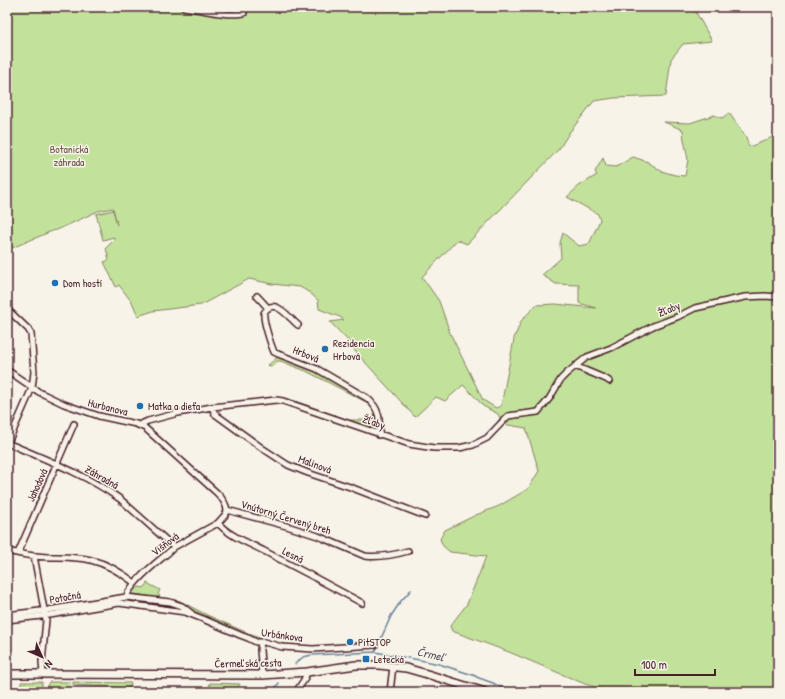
<svg xmlns="http://www.w3.org/2000/svg" width="785" height="699" font-family="'Patrick Hand',sans-serif">
  <style>
    .green { fill: #c2e29b; stroke: #868063 }
    .lines { fill: none; stroke-linecap: round; stroke-linejoin: round }
    .stream { stroke: #688296; stroke-width: 1.5 }
    .street-casing { stroke: #4a1f2b; stroke-width: 8 }
    .secondary-casing { stroke: #4a1f2b; stroke-width: 10 }
    .street { stroke: #f7f3e8; stroke-width: 5 }
    .secondary { stroke: #f7f3e8; stroke-width: 7 }
    .poi-dot { fill: #1f6fb2; stroke: #f7f3e8; stroke-width: 1.5 }
    .labels { text-anchor: middle; dominant-baseline: central; stroke-width: 3; stroke-linejoin: round; paint-order: stroke }
    .park-label { font-size: 11px; fill: #685047; stroke: #f7f3e8 }
    .poi-label { font-size: 11px; fill: #4a1f2b; stroke: #f7f3e8; text-anchor: start }
    .street-label { font-size: 11px; fill: #4a1f2b; stroke: #f7f3e8 }
    .water-label { font-size: 12px; font-style: italic; fill: #595160; stroke: #f7f3e8 }
  </style>
  <rect width="100%" height="100%" fill="#f7f3e8"/>
  <filter id="ink" filterUnits="userSpaceOnUse"><feTurbulence type="fractalNoise" baseFrequency=".025" numOctaves="2"/><feDisplacementMap in="SourceGraphic" scale="8" xChannelSelector="R" yChannelSelector="G"/><feConvolveMatrix kernelMatrix="1 2 1 2 8 2 1 2 1" color-interpolation-filters="sRGB"/></filter>
  <g filter="url(#ink)">
    <path class="green" d="M7 7H693L712 41 683 44 671 59 666 96 614 98 594 101 569 133 559 149 467 244 457 240 422 277 439 301 450 333 483 400 496 408 501 406 515 334H516L521 321 536 305 555 304 596 308 579 303V285L556 284 542 275 561 258 560 243 563 233 579 246 589 244 600 220 598 214 567 197 579 186 597 175 595 172 603 158 606 166 616 167 633 157 648 162 661 171 675 175 685 176 688 160 686 149 684 140 683 130 664 122 690 123 714 115 722 118 729 113 746 137 749 147 767 140 778 133V692H612L585 684 509 652 452 631 450 626 467 604 480 572 486 556 450 552 443 546 440 539 445 530 476 515 499 506 528 489 539 471 526 428 497 423 500 418 498 414 483 406 477 399 463 385 445 401 436 397 415 417 354 350 355 348 330 322 344 320 340 317 319 309 318 300 310 293 300 287 272 284 249 279 201 305 153 311 138 316 132 302 128 297 119 285 116 287 105 264 104 262 109 260 106 248 114 240V237L103 240 96 214 113 210 117 225 113 208 98 211 57 230 52 231 7 250Z
      M278 357 305 366 326 376 330 379 337 384 342 386C351 391 361 396 369 402 377 408 379 420 374 428L372 430 283 398 295 401 349 420H370L373 419 375 416 373 407 364 401 306 371 280 361H277L274 365 269 366 268 365Z
      M147 583 160 590 158 594 160 596 159 598 135 594 132 592 133 590 139 587 144 588Z
      M178 600 207 615 259 638H258L257 639 199 613 177 601Z
      M21 682H42V692H28L21 686Z
      M49 682H70L69 692H47V686Z
      M73 682 131 683 130 688 73 685Z
      M210 683 240 684 235 692H227L226 691 224 692 218 688 217 689 209 685Z
      M87 689H90L130 690V692H88L84 690Z"/>
    <g class="lines">
      <path class="stream" d="M375 652 391 616 401 601 411 590
        M295 664 303 657 312 655 375 652 425 661 439 664 473 675 479 678 493 683 500 687 506 688 515 692
        M272 692 279 683"/>
      <defs>
        <path id="street" d="M184 7C205 10 224 16 244 13V7
          M257 296 268 308
          M7 309 28 329 31 334 34 372 32 388 7 445
          M298 325C292 320 283 309 276 307 273 306 272 306 270 307 267 309 264 311 264 314 263 321 271 345 274 352L278 354 317 369 367 398C380 409 380 419 379 435
          M575 366 606 379 609 381
          M7 370 39 392 64 404 99 416 136 424 145 428 217 493C222 498 226 503 227 510
          M212 407 215 414 262 448 288 465 308 473 350 487 425 516
          M139 425 148 421 178 413 212 407 267 401 276 400 283 401 409 444 434 448H459L473 445 487 438 508 416 538 412 549 399 561 379 567 373 587 357 611 348 653 326 677 317 695 308 745 297 765 296 778 297
          M7 443C45 459 87 475 120 499L174 547
          M227 510 290 527 318 536 365 556C380 558 394 555 408 551
          M218 523C229 536 249 543 264 551 297 568 329 585 362 603
          M7 551C16 553 26 555 35 556 53 558 73 556 91 560 107 564 122 573 135 583
          M18 553 74 424
          M34 556 46 620 42 662 43 674
          M126 598C129 584 157 562 169 552L174 547 218 523 226 514 227 510
          M7 615 48 610 126 597 170 602 182 606 192 614
          M7 620 50 615 119 603 185 612 203 619 240 635 248 638 256 642H264L282 647 313 649 375 645
          M261 642 260 650 262 675
          M296 692 304 680 307 672
          M390 692 393 666"/>
        <path id="secondary" d="M7 674H43L262 675 307 672 356 665H379L406 668 427 674 485 692"/>
      </defs>
      <use href="#street" class="street-casing"/>
      <use href="#secondary" class="secondary-casing"/>
      <use href="#street" class="street"/>
      <use href="#secondary" class="secondary"/>
    </g>
  </g>
  <g class="poi-dot">
    <circle cx="55" cy="283" r="4"/>
    <circle cx="325" cy="349" r="4"/>
    <circle cx="140" cy="406" r="4"/>
    <circle cx="350" cy="642" r="4"/>
    <rect x="362" y="655" width="8" height="8" rx="2"/>
  </g>
  <g class="labels">
    <g class="park-label">
      <text x="69" y="149">Botanická<tspan x="69" dy="13">záhrada</tspan></text>
    </g>
    <g class="poi-label">
      <text x="63" y="283">Dom hostí</text>
      <text x="333" y="343">Rezidencia<tspan x="333" dy="13">Hrbová</tspan></text>
      <text x="148" y="406">Matka a dieťa</text>
      <text x="358" y="642">PitSTOP</text>
      <text x="374" y="659">Letecká</text>
    </g>
    <g class="street-label">
      <text transform="translate(669 309) rotate(-22)">Žľaby</text>
      <text transform="translate(306 354) rotate(22)">Hrbová</text>
      <text transform="translate(108 407) rotate(14)">Hurbanova</text>
      <text transform="translate(374 422) rotate(19)">Žľaby</text>
      <text transform="translate(315 464) rotate(20)">Malinová</text>
      <text transform="translate(102 477) rotate(29)">Záhradná</text>
      <text transform="translate(37 485) rotate(-66)">Jahodová</text>
      <text transform="translate(286 517) rotate(17)">Vnútorný Červený breh</text>
      <text transform="translate(165 544) rotate(-37)">Višňová</text>
      <text transform="translate(293 555) rotate(27)">Lesná</text>
      <text transform="translate(65 597) rotate(-10)">Potočná</text>
      <text transform="translate(282 635) rotate(8)">Urbánkova</text>
      <text transform="translate(248 663) rotate(-1)">Čermeľská cesta</text>
    </g>
    <g class="water-label">
      <text transform="translate(431 654) rotate(13)">Črmeľ</text>
    </g>
  </g>
  <rect width="785" height="699" fill="none" stroke="#f7f3e8" stroke-width="24"/>
  <rect x="12" y="12" width="761" height="675" fill="none" stroke="#4a1f2b" stroke-width="1.5" filter="url(#ink)"/>
  <g transform="translate(42 657) rotate(135)" stroke="#f7f3e8" stroke-width="3" paint-order="stroke">
  <path d="M0-3L7 15L0 10L-7 15Z" fill="#4a1f2b"/>
  <text y="-6" font-size="11" font-weight="bold" text-anchor="middle" fill="#4a1f2b">N</text>
  </g>
  <path d="M635 669v6h80v-6" fill="none" stroke="#4a1f2b" stroke-width="2"/>
  <text x="641" y="669" font-size="12" fill="#4a1f2b" stroke="#f7f3e8" stroke-width="3" paint-order="stroke">100 m</text>
</svg>
